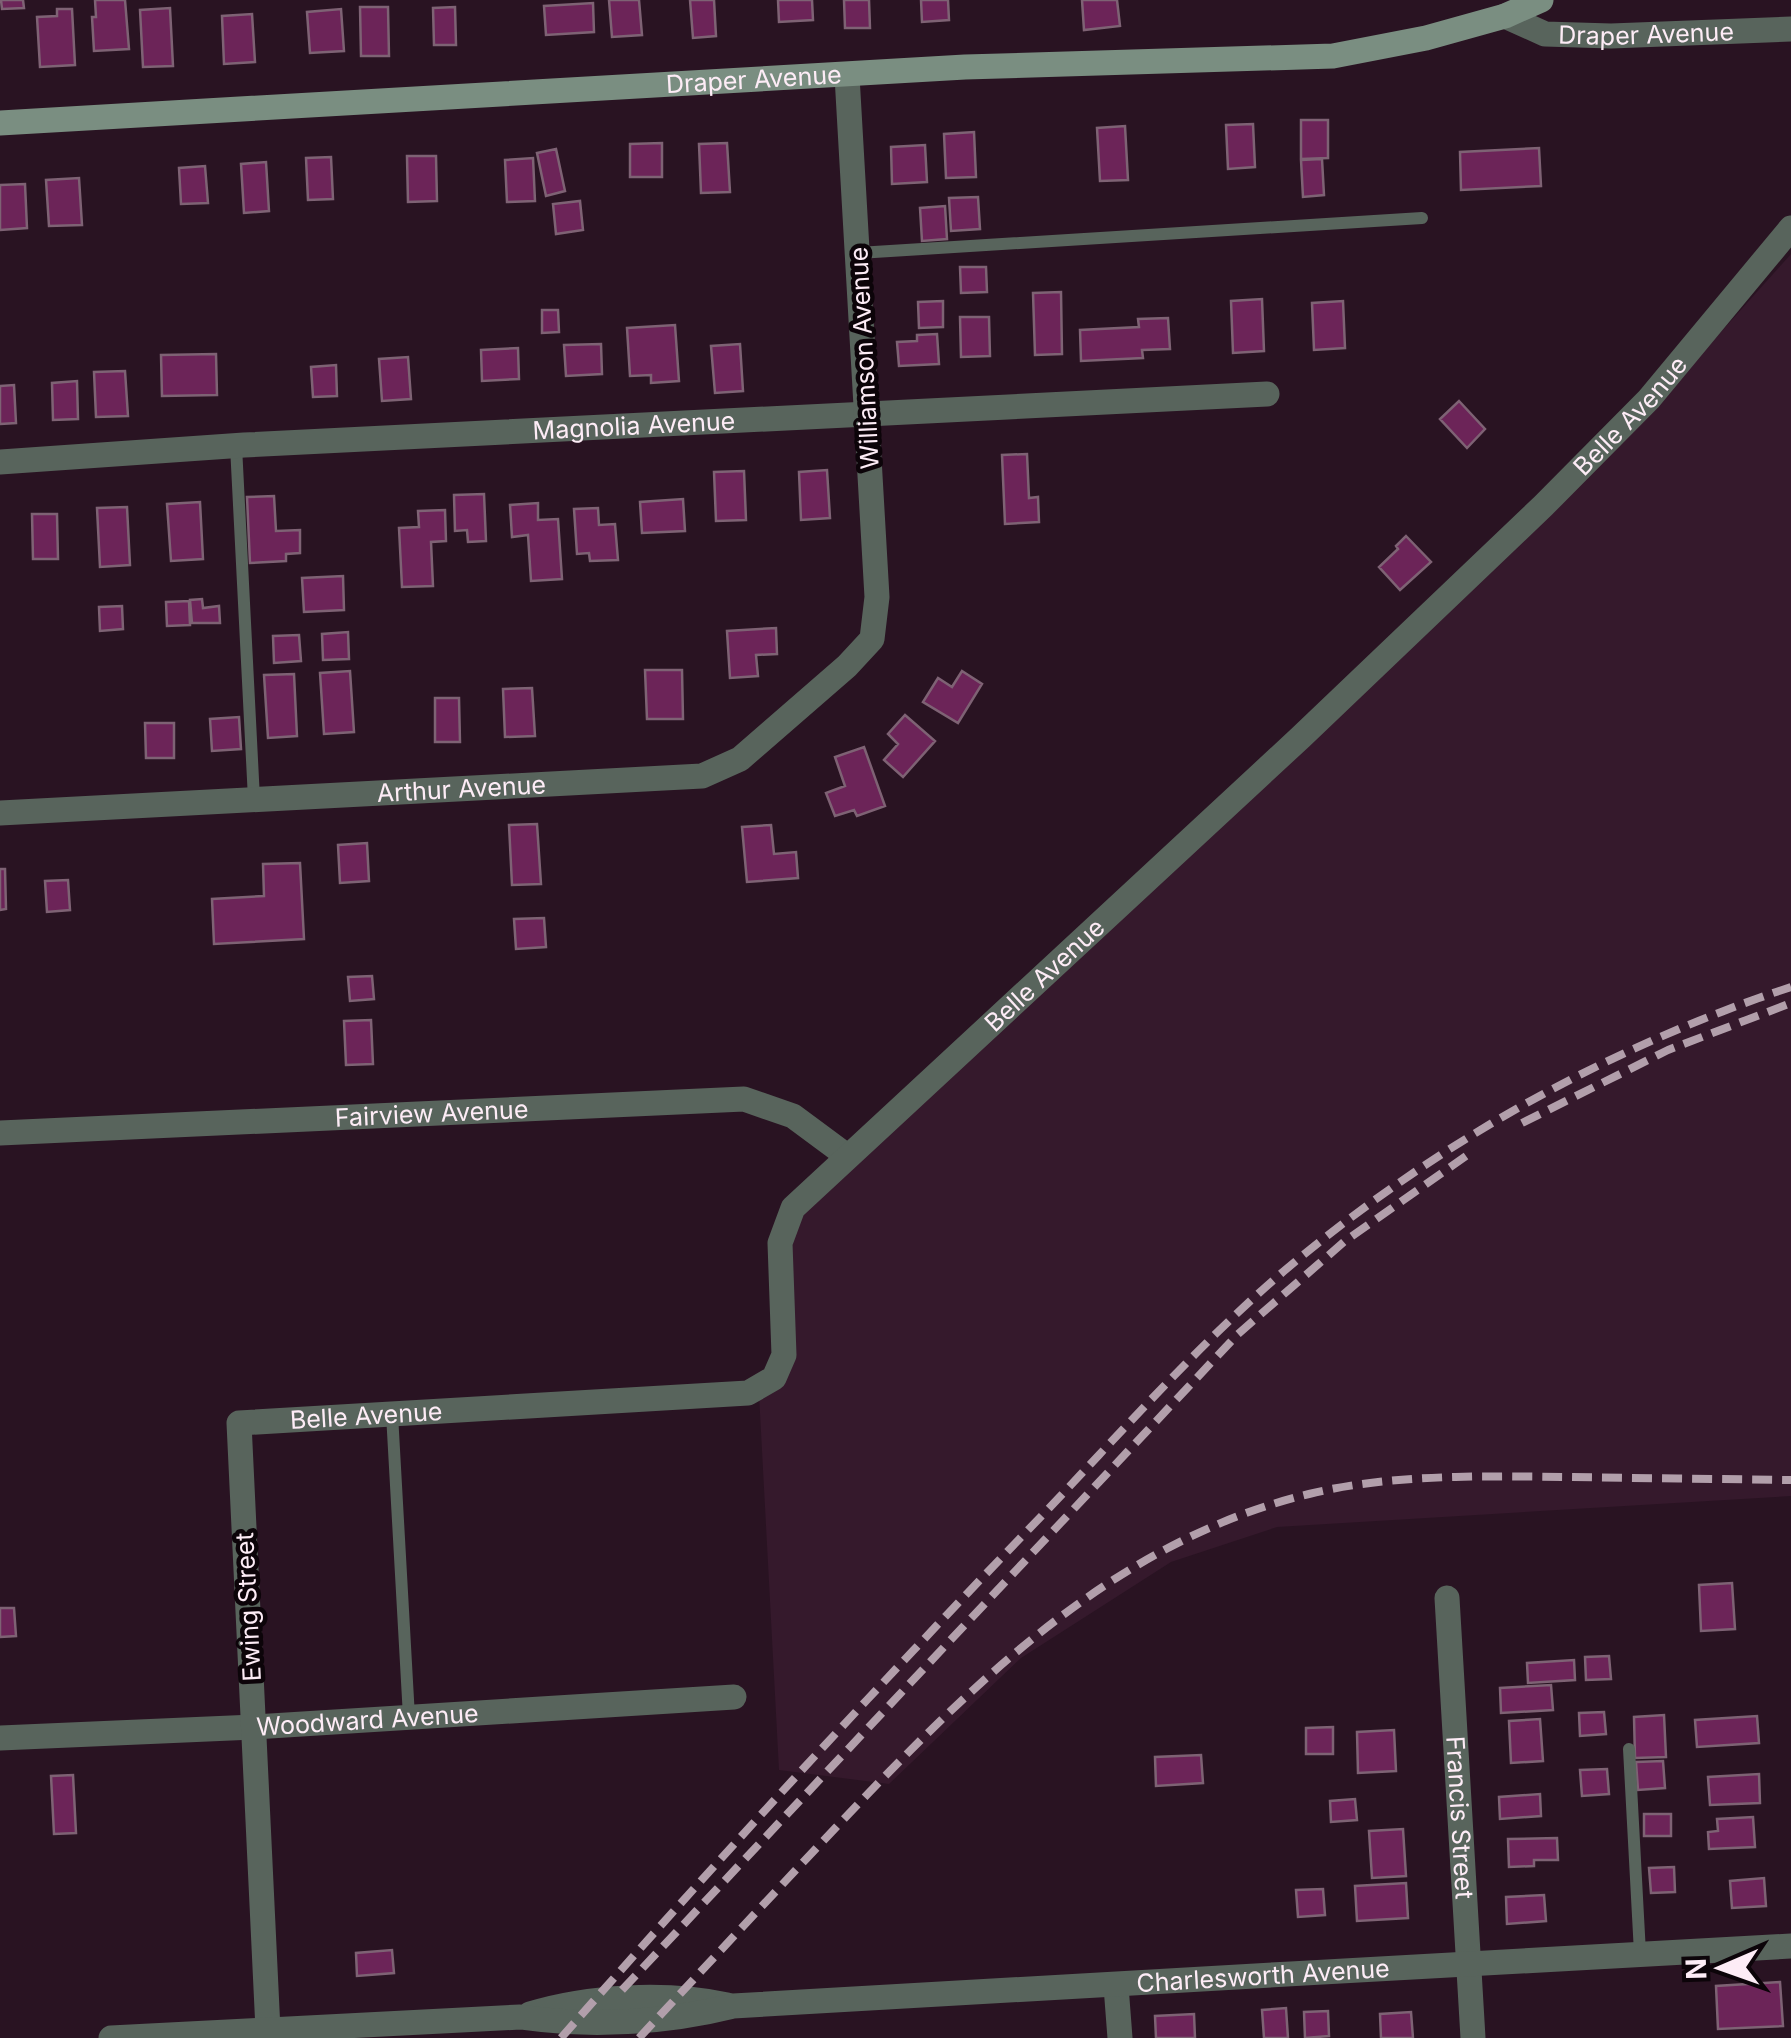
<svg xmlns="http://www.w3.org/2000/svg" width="1791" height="2038" font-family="Inter,sans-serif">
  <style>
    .built { fill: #35192c }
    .building { fill: #6c2458; stroke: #7e6274; stroke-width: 2.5 }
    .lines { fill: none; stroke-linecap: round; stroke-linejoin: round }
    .lane { stroke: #58645c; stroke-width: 12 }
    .street { stroke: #58645c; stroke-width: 25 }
    .secondary { stroke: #7a8e81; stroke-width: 25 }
    .rail { stroke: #b29fab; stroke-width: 8; stroke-dasharray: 20 10; stroke-linecap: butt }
    .labels { text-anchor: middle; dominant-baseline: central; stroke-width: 9; stroke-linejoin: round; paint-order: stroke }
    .street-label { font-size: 25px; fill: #fdecf6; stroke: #0c0409 }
  </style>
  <rect width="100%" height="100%" fill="#291322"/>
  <path class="built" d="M1791 254V1496L1277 1527 1171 1562 1021 1658 889 1784 779 1770 759 1394 777 1383 786 1241 799 1211 1650 411Z"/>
  <path class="building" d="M1 0H23L24 8 2 9Z
    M95 0H125L129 49 94 51 92 17H96Z
    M609 0H639L642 35 612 37Z
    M690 0H714L716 36 693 38Z
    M778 0H812L813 20 779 22Z
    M844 0H869L870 28H845Z
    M921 0H948L949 20 922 22Z
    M1082 0H1117L1120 26 1084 30Z
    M593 3 594 32 546 35 544 6Z
    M360 7H388L389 56H361Z
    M455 7 456 45H434L433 8Z
    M170 8 173 66 143 67 140 10Z
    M57 9H72L75 65 40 67 37 17 57 16Z
    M341 9 344 51 310 53 307 12Z
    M252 14 255 62 224 64 222 16Z
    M1301 120H1328V158L1301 159Z
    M1253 124 1255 167 1228 169 1226 125Z
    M1125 126 1128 180 1100 181 1097 128Z
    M974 132 976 177 946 178 944 134Z
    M662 143V177H630V144Z
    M727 143 730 192 701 193 699 144Z
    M925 145 927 182 892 184 891 147Z
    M1539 148 1541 186 1461 190 1460 152Z
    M556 149 565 191 546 196 537 153Z
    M407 156H436L437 201 408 202Z
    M331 157 333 199 308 200 306 158Z
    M533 158 535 201 507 202 505 160Z
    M1322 159 1324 195 1303 197 1301 160Z
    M266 162 269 211 244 213 241 164Z
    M205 166 208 203 181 204 179 168Z
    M79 178 82 225 49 226 46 180Z
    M25 184 27 228 0 230V185Z
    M978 197 980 229 951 231 949 198Z
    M580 201 583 230 556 234 553 204Z
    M945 206 947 239 922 241 920 208Z
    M960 267H986L987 292 961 293Z
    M1061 292 1062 354 1035 355 1033 293Z
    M1262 299 1264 351 1233 353 1231 301Z
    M943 301V327L919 328 918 302Z
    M1343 301 1345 348 1314 350 1312 303Z
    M542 310H558L559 332 542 333Z
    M960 317H989L990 356 961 357Z
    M1168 318 1170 349 1142 350 1143 358 1081 361 1080 330 1139 327 1138 319Z
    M675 325 679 381 651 383V375L630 376 627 328Z
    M937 334 939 364 899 366 897 342 917 341V335Z
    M601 344 602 374 566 376 564 345Z
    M740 344 743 391 715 393 711 346Z
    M518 348 519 379 482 381 481 350Z
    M216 354 217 395 162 396 161 355Z
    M408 357 411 399 382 401 379 359Z
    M336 365 337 396 313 397 311 367Z
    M125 371 128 416 96 417 94 372Z
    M77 381 78 419 53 420 52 383Z
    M14 385 16 423 0 424V386Z
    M1459 401 1485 429 1467 448 1440 419Z
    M1027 454 1029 498 1038 497 1039 522 1005 524 1002 455Z
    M827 470 830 518 801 520 799 472Z
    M744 471 746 520 716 521 714 472Z
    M484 494 486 541 468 542 467 530 455 531 454 495Z
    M274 496 276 531 300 530V553L286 554V561L250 563 247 497Z
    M683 499 685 531 642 533 640 502Z
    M200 502 203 559 171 561 167 504Z
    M538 503V520L558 519 562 579 531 581 528 535 512 537 510 505Z
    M127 507 130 565 100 567 97 508Z
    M598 508 599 525 615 524 618 560 590 561 589 553 577 554 574 509Z
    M445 510 446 541 431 542 433 586 402 587 399 528 419 527 418 511Z
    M32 514H57L58 559H33Z
    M1406 536 1431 562 1400 590 1379 567 1398 549 1396 546Z
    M343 576 344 610 304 612 302 578Z
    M202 599 203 608 219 606 220 623H192L190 600Z
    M189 601 190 625 167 626 166 602Z
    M122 606 123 629 100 631 99 607Z
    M776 628 777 654 756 655 758 676 730 678 727 631Z
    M348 632 349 659 323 660 322 634Z
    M299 635 301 661 274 663 273 636Z
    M645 670H682L683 719H647Z
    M350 671 354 732 324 734 320 673Z
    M962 671 982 684 958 723 923 702 938 678 952 687Z
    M294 674 297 736 268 738 264 675Z
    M532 688 535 736 505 737 503 689Z
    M435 698H459L460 742H435Z
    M905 715 935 741 903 777 884 760 898 744 888 734Z
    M239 717 241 749 212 751 210 719Z
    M145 723H174V758H146Z
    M864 747 885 806 857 816 854 810 835 816 826 793 845 786 835 757Z
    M537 824 541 884 512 885 509 825Z
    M771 825 774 854 796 852 798 878 747 882 742 827Z
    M367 843 369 881 340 883 338 845Z
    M300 863 304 939 214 944 212 899 264 896 263 864Z
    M0 869H5L6 909 0 910Z
    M68 880 70 910 47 912 45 881Z
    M544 918 546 947 516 949 514 919Z
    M372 976 374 999 350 1001 348 977Z
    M371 1020 373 1064 346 1065 344 1021Z
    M1732 1583 1735 1629 1701 1631 1699 1585Z
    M0 1608H14L16 1636 0 1637Z
    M1609 1656 1611 1679 1586 1680 1585 1657Z
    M1574 1660 1575 1680 1528 1683 1527 1663Z
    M1551 1685 1553 1710 1501 1713 1500 1688Z
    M1604 1712 1606 1734 1580 1736 1579 1713Z
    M1664 1715 1666 1757 1635 1758 1634 1717Z
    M1757 1716 1759 1743 1697 1747 1695 1720Z
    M1540 1719 1543 1761 1511 1763 1509 1721Z
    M1333 1727V1754H1306V1728Z
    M1394 1730 1396 1771 1358 1773 1357 1732Z
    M1201 1755 1203 1783 1156 1786 1155 1757Z
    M1663 1761 1665 1788 1638 1790 1636 1762Z
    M1607 1769 1609 1794 1582 1796 1580 1770Z
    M1759 1774 1760 1803 1710 1805 1708 1777Z
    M73 1775 76 1833 54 1834 51 1776Z
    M1540 1794 1541 1816 1500 1819 1499 1797Z
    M1355 1799 1357 1820 1331 1822 1330 1801Z
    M1644 1814H1671V1836H1644Z
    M1753 1817 1755 1847 1709 1849 1708 1832 1718 1831 1717 1819Z
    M1403 1829 1406 1876 1372 1878 1369 1831Z
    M1557 1838 1558 1860H1534V1866L1509 1867 1508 1839Z
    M1674 1867 1675 1892 1651 1893 1649 1868Z
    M1764 1878 1766 1906 1732 1908 1730 1881Z
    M1406 1883 1408 1918 1357 1921 1355 1886Z
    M1323 1889 1325 1915 1298 1917 1296 1890Z
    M1544 1895 1546 1921 1507 1924 1506 1897Z
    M392 1950 394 1973 357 1976 356 1953Z
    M1780 1982 1783 2026 1718 2029 1716 1986Z
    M1286 2008 1288 2038H1264L1262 2010Z
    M1328 2011 1329 2036 1305 2038 1304 2012Z
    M1411 2012 1413 2038H1381L1380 2014Z
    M1194 2014 1195 2038H1156L1155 2016Z"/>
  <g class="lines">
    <path class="lane" d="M858 253 1422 218
      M236 446 254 799
      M392 1414 409 1717
      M1629 1749 1640 1953"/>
    <g class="street">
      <path id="s1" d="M1505 16 1545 34 1611 36 1791 29"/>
      <path id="s2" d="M0 462 244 445 1267 394"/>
      <path id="s3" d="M0 813 702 776 740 759 847 666 872 639 877 597 847 76"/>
      <path id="s4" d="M0 1133 744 1099 793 1116 847 1156"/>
      <path id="s5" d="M1447 1598 1473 2038"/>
      <path id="s6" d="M0 1738 254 1727 734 1697"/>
      <path d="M1116 1986 1120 2038"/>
      <path d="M530 2014C588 1996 667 1992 727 2005"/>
      <path id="s7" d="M268 2030 239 1423 748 1393 774 1378 784 1355 780 1243 793 1208 1301 737 1543 506 1649 399 1791 228"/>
      <path id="s8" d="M111 2038 520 2017C590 2027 665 2023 733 2006 1086 1988 1438 1963 1791 1946"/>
    </g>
    <path class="secondary" id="s9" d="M0 123 965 67 1333 56 1426 38 1505 16 1541 0"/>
    <path class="rail" d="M1522 1123 1668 1050 1791 1003
      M622 1990 1238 1334 1345 1241 1466 1156
      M561 2038C713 1865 869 1695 1029 1529 1113 1442 1192 1350 1284 1271 1433 1145 1606 1048 1791 987
      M639 2038C706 1966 773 1894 840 1823 973 1683 1115 1541 1309 1494 1390 1474 1481 1476 1565 1477 1640 1478 1716 1479 1791 1480"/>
  </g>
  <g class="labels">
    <g class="street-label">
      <text stroke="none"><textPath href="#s1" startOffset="145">Draper Avenue</textPath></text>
      <text stroke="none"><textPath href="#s9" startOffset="755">Draper Avenue</textPath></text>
      <text transform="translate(864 358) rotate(-93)">Williamson Avenue</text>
      <text stroke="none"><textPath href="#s7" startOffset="2475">Belle Avenue</textPath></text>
      <text stroke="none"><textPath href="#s2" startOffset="635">Magnolia Avenue</textPath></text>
      <text stroke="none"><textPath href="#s3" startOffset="462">Arthur Avenue</textPath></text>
      <text stroke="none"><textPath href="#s7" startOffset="1665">Belle Avenue</textPath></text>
      <text stroke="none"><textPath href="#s4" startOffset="432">Fairview Avenue</textPath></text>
      <text stroke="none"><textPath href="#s7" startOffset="735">Belle Avenue</textPath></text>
      <text transform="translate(248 1607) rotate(-93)">Ewing Street</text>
      <text stroke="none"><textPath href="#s6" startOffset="368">Woodward Avenue</textPath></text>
      <text stroke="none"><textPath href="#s5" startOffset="220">Francis Street</textPath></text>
      <text stroke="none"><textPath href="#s8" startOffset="1155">Charlesworth Avenue</textPath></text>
    </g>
  </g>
  <g transform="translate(1721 1968) rotate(268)" stroke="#0c0409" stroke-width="8" paint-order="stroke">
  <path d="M0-8L18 38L0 25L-18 38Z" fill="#fdecf6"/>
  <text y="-15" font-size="28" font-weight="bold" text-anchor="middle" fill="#fdecf6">N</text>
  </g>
</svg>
